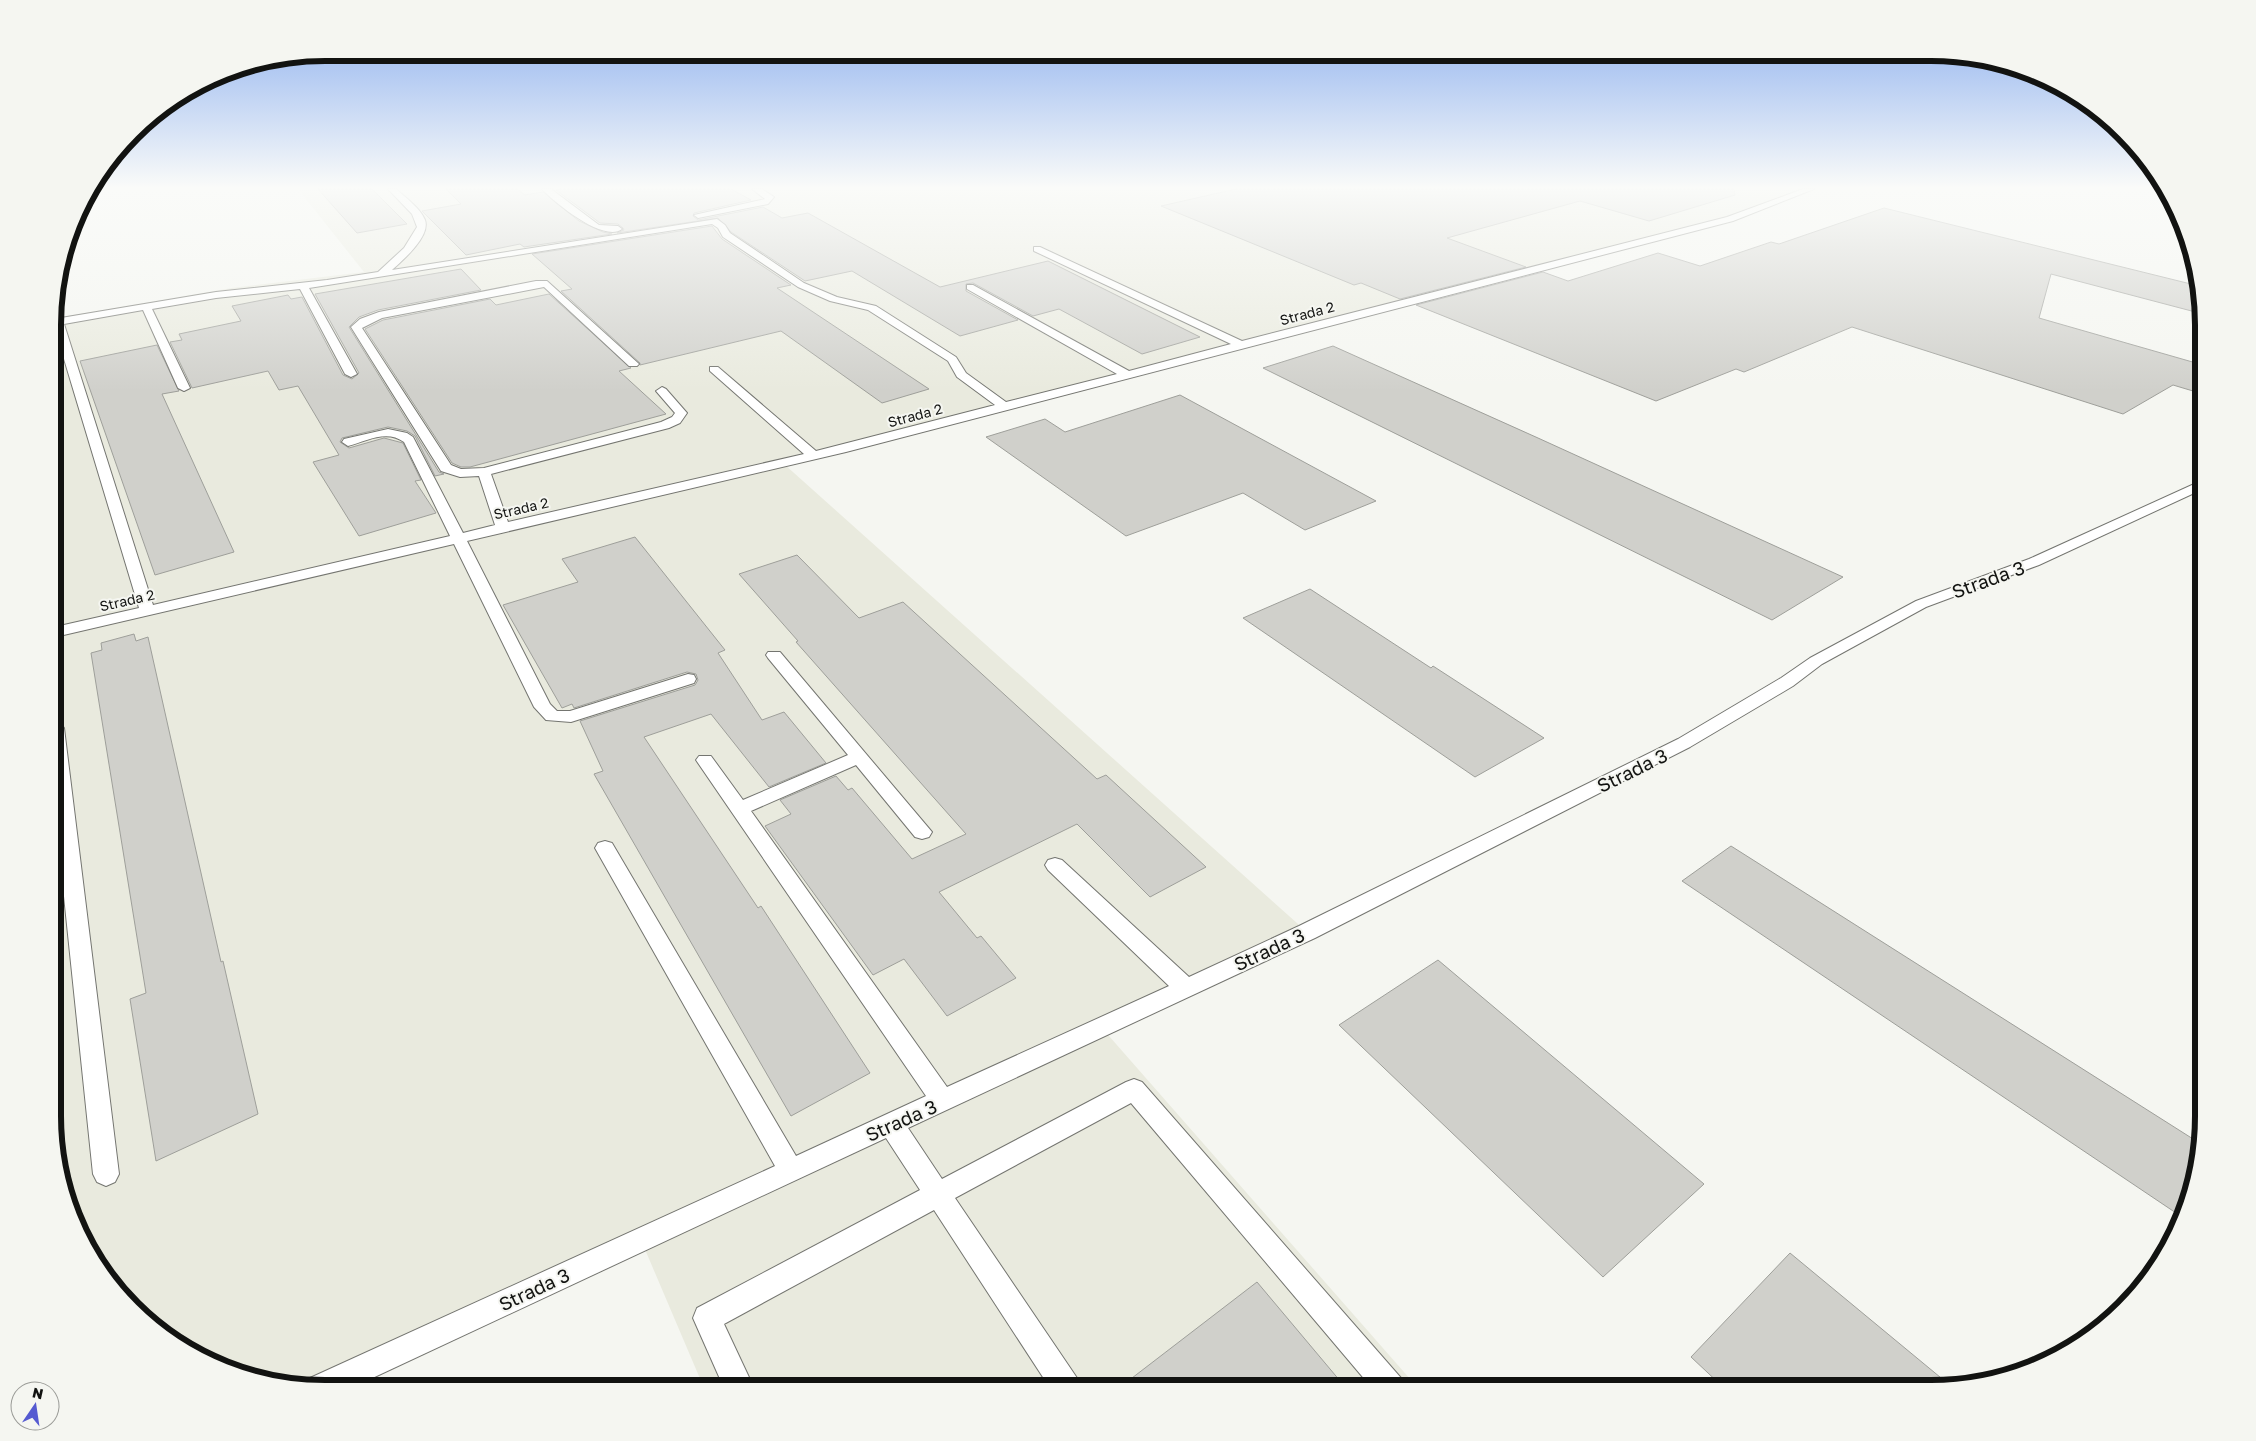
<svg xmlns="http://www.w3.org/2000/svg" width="2256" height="1441" font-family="'Golos Text',sans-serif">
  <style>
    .built { fill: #e9eade }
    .building { fill: #d0d0cb; stroke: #9e9f9a }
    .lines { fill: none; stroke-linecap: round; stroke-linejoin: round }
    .service-casing { stroke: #747570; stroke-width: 2 }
    .service { fill: #fff; fill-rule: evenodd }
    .labels { text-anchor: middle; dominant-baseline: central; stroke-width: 4; stroke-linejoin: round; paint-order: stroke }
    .far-street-label { font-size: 14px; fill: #121311; stroke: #f5f6f1 }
    .near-street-label { font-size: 19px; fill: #121311; stroke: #f5f6f1 }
    .rim { fill: none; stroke: #121311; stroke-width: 6 }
  </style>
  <rect width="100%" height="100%" fill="#f5f6f1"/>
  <path class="built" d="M298 189H1808L1730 219 784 464 1307 932 1102 1028 1418 1388H704L641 1240 320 1388 238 1374 174 1343 132 1308 89 1253 55 1151V318L232 288 364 272Z"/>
  <path class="building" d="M318 189H372L407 224 357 233Z
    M446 189H517L525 195 543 192 579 221 603 232 612 234 524 247 520 244 466 255 422 211 461 204Z
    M563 189H731L751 200 694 213 693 216 698 220 763 207 782 218 808 213 940 287 1048 261 1200 337 1142 354 1059 309 1033 316 973 283 966 284V291L1018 320 960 336 852 271 805 281 731 232 718 218 617 233 624 230 623 228 618 224 600 223 556 190Z
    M1236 189H1734L1735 195 1649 221 1580 201 1447 238 1526 267 1400 299 1361 283 1354 285 1161 206Z
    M1884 208 2199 286 2203 314 2051 274 2039 318 2203 365V394L2173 385 2123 414 1852 327 1744 372 1736 369 1656 401 1416 305 1543 272 1568 281 1658 253 1700 266 1771 242 1779 244Z
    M712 226 722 239 791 285 777 288 929 389 882 403 781 331 640 365V363L561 291 572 289 532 254Z
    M461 269 481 290 378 310 359 317 349 327 439 472 444 474 435 476 415 436 407 431 388 427 342 438 340 442 349 448 384 438 403 443 421 480 415 481 436 513 359 536 313 462 339 455 298 386 279 390 268 371 192 388 170 342 182 340 179 334 241 321 232 306 288 295 291 299 302 297 343 375 352 379 359 373 315 294Z
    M549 294 631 368 619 371 666 414 470 467H461L452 463 365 329 383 320 490 299 496 305Z
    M157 345 179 391 162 394 234 552 155 575 80 361Z
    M1333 346 1538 438 1843 577 1772 620 1263 368Z
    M1180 395 1376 501 1305 530 1243 493 1126 536 986 437 1045 419 1065 432Z
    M635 537 725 650 718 653 762 720 784 712 826 763 769 787 711 714 644 737 758 908 761 906 870 1073 791 1116 594 774 603 771 580 721 695 685 698 680 696 674 687 672 574 708 572 704 562 708 503 605 578 582 562 559Z
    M797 555 859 618 903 602 1097 779 1106 775 1206 867 1150 897 1077 824 939 892 977 938 981 936 1016 978 947 1016 904 959 873 975 765 826 791 814 780 800 836 776 848 790 852 788 912 859 966 834 796 642 798 641 739 574Z
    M1310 589 1431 668 1433 666 1544 738 1475 777 1243 618Z
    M134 634 136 641 148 637 221 962 223 961 258 1114 156 1161 130 999 146 993 91 653 102 650 101 643Z
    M1731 846 2201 1144 2189 1203 2182 1217 1682 881Z
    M1438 960 1704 1184 1603 1277 1339 1025Z
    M1790 1253 1952 1387 1724 1388 1691 1357Z
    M1257 1282 1346 1388H1119Z"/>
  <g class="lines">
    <defs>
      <path id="service" d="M388 189H396C406 198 420 208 425 220 431 236 402 261 392 270L717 219 725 225 730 233 804 283 837 297 876 306 956 357 966 373 1006 402 1117 374 967 289V285H973L1129 371 1231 344 1034 251V247H1040L1242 341 1727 217 1803 189H1814L1733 221 846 452 467 541 550 704 557 711H570L688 674 694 675 696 679 694 683 571 722 546 720 534 707 454 544 55 637V627L139 608 55 329V319L216 292 327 280 378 272 404 248 417 227 412 214ZM712 224 718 228 723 237 798 287 830 301 868 310 948 361 957 377 995 405 816 451 718 367H710V371L804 454 508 522 491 474 669 428 680 423 687 413 666 389 662 387 656 391 675 413 672 417 661 422 484 468 461 469 451 465 362 328 382 318 544 287 629 366H637L639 364 547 281H536L379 312 360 319 351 327 441 471 460 477 479 476 495 525 463 533 413 437 407 433 388 429 344 439 342 442 348 446C366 441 387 429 404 442L450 536 153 605 64 324 143 310 178 388 184 391 190 388 152 309 216 298 300 289 345 374 351 377 357 374 309 288Z
        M542 189H551L599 225 618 226 622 229C604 243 555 203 542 189Z
        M752 189H762L774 197 768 204 698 218 694 215 765 199Z
        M2203 480V489L2039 565 1926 607 1822 664 1793 686 1690 747 1315 938 908 1128 942 1179 1126 1082 1134 1079 1142 1082 1401 1378 1406 1388H1372L1131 1103 955 1198 1077 1378 1082 1388H1050L934 1210 724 1324 754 1388H724L693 1318 697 1308 920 1190 886 1138 351 1388H325L306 1385 310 1378 775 1166 595 848 598 843 605 841 612 843 796 1156 926 1096 696 760 699 756H711L743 800 848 755 768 658 766 655 768 652H780L932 832 929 837 922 839 915 837 856 765 751 811 947 1087 1169 986 1048 870 1045 865 1048 860 1055 858 1062 860 1189 977 1299 926 1678 739 1781 678 1810 658 1916 601 2029 559Z
        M55 722 61 724 64 728 119 1174 115 1182 106 1186 97 1182 93 1174 55 810Z"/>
    </defs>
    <use href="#service" class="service-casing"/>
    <use href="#service" class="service"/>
  </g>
  <linearGradient id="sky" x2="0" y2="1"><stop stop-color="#87acee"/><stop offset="0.48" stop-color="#fafbf9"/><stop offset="1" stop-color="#fafbf9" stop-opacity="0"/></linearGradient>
  <rect width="2256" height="391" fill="url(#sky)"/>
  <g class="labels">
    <g class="far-street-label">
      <text transform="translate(1307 313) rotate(-15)">Strada 2</text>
      <text transform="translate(915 415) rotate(-15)">Strada 2</text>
      <text transform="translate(521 508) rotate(-13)">Strada 2</text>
      <text transform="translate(127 600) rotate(-13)">Strada 2</text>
    </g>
    <g class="near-street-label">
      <text transform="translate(1988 579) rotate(-20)">Strada 3</text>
      <text transform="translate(1632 770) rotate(-26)">Strada 3</text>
      <text transform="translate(1269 949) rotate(-25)">Strada 3</text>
      <text transform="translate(901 1120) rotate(-24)">Strada 3</text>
      <text transform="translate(534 1289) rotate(-25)">Strada 3</text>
    </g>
  </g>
  <path d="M0 0H2256V1441H0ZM325 61H1931A264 264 0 0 1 2195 325V1116A264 264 0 0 1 1931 1380H325A264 264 0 0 1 61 1116V325A264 264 0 0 1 325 61Z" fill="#f5f6f1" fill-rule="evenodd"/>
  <path class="rim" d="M325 61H1931A264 264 0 0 1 2195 325V1116A264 264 0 0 1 1931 1380H325A264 264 0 0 1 61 1116V325A264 264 0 0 1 325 61Z"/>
  <g transform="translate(35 1406) rotate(13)"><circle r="24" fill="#f5f6f1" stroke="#9a9b97"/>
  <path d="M0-4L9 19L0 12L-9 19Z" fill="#555ad1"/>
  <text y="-8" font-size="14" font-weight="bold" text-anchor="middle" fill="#121311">N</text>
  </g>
</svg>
